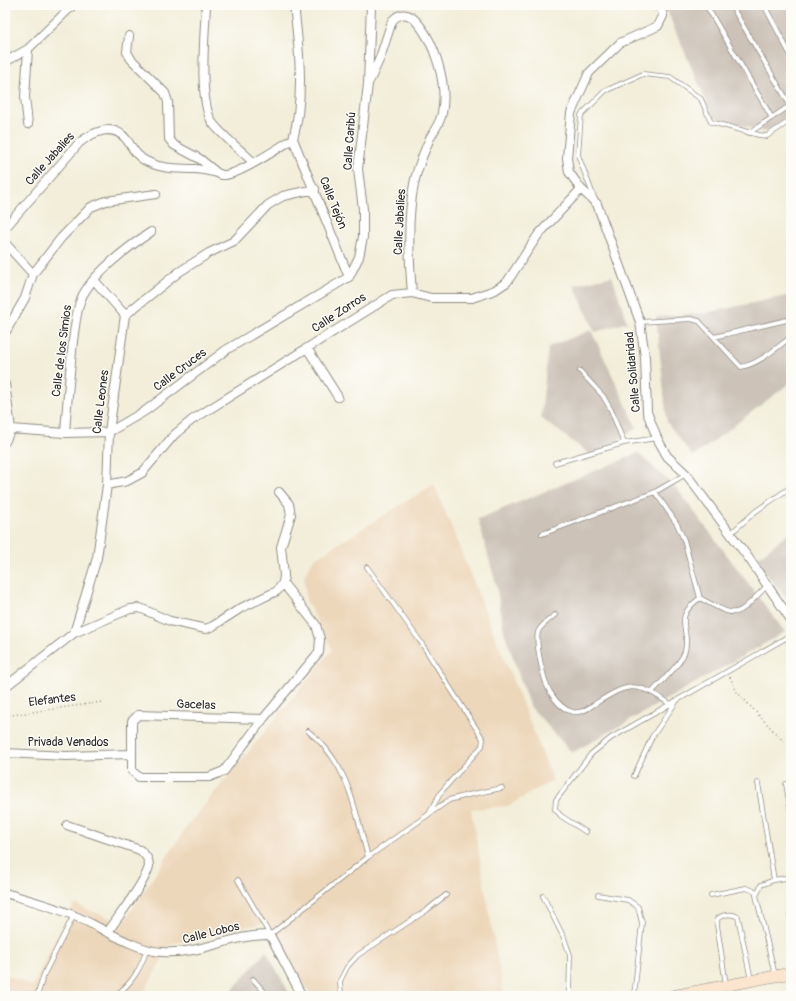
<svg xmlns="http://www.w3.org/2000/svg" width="796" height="1001" font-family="Pangolin,sans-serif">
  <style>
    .built { fill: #edd7ba }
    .industrial { fill: #ccc2b8 }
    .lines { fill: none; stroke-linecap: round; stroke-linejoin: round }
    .service-casing { stroke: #8e8c82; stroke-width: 5.5 }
    .minor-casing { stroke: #8e8c82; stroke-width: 10 }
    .secondary-casing { stroke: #8e8c82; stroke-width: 12 }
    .path { stroke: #8e8c82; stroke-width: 1.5; stroke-dasharray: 1 3; stroke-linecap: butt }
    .service { stroke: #fff; stroke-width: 4 }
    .minor { stroke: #fff; stroke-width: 8 }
    .secondary { stroke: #fbe5cf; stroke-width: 11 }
    .labels { text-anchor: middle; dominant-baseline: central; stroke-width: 3; stroke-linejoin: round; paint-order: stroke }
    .street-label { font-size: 12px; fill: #2b2b2b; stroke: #fdfcf7 }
  </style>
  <rect width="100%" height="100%" fill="#fdfcf7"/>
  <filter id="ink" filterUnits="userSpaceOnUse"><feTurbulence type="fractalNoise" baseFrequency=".025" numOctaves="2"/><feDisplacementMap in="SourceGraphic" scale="8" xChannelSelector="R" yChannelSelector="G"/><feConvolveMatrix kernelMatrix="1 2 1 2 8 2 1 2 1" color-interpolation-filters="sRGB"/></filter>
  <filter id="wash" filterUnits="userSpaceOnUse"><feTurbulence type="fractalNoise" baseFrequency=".012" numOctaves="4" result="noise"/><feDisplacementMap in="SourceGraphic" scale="16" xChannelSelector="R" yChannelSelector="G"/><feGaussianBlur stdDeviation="0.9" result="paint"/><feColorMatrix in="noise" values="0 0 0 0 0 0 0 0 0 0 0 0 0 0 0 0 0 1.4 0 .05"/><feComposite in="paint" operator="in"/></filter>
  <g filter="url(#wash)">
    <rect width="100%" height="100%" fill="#f2eed9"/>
    <path class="built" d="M434 484 553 780 508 806 471 809 504 996H311L268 922 170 944 142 996H5V974L33 986 74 904 123 923 188 825 332 650 306 600 304 576 314 559Z"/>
    <path class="industrial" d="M668 5H791V115L765 132 713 117 667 11Z
      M612 276 627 322 595 332 574 285Z
      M791 295V382L693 457 667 422 656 317 705 313Z
      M591 330 637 428 592 456 541 418 548 347Z
      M638 453 677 489 785 632 572 753 529 705 504 631 496 584 478 519Z
      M791 531V604L755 560Z
      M266 951 291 996H227Z"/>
  </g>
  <g filter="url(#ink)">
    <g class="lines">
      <defs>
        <path id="service" d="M706 5 772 118
          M731 5 790 105
          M764 5 791 56
          M749 133 791 105
          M595 200 578 155 581 115 605 91 643 74 670 77 701 99 711 122 759 135 767 136 791 120
          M640 322 691 319 699 321 741 367C759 364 776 348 791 337
          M714 337 791 319
          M580 371 603 396 611 410 624 443
          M555 463 624 443 657 438
          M542 534 655 492 686 474
          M730 534 756 511 791 487
          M367 567 420 641 483 739 482 746 441 792 430 812
          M700 598C740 620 735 617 767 586
          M555 615C550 619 540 626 538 632 535 644 544 682 550 692 555 700 563 710 573 712 580 713 588 709 593 705 628 683 635 680 670 704
          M652 692C661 682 682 663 685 651 691 627 671 619 700 598L684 540 677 524 655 492
          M308 731C349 763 355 810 368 857
          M634 776 652 737 676 702
          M786 784 791 813
          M586 832 561 816 555 809 556 800 591 754 611 738 791 635
          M238 880 270 935 368 857 449 800 468 795 502 788
          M774 880 791 877
          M757 894 761 885 774 880 758 783
          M598 895 628 900 638 907 642 923 634 996
          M711 895 746 888 755 891 775 975
          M543 896 564 938 570 955 569 996
          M790 915 791 918
          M253 979 268 996
          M726 985 717 925V919C723 914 732 913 738 917L751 980
          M37 996 44 974 74 915
          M115 996C132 983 140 970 147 949
          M341 996 340 981 347 967 358 955 427 910 446 895"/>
        <path id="minor" d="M206 5C205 33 198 99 212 122 218 132 244 153 254 163
          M652 5 661 6 663 16 658 26 620 43 589 73 571 113 567 158 569 172 581 189 597 204 640 322 645 357 647 412 657 438 667 456 686 474 750 560 791 620
          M129 36 127 52 131 59 165 93 168 102 169 139 174 145 200 159 216 172
          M5 62 28 49 73 5
          M370 80 380 58 392 21C399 13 407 12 415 20 435 41 448 85 442 113 441 121 434 131 430 138 424 152 417 168 414 184 407 219 409 257 412 293
          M28 124 25 97 28 49
          M293 139 349 277
          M293 139C305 96 299 49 294 5
          M5 228 79 143C93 132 113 122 127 140 133 149 138 158 148 162 164 170 178 168 196 169 202 170 210 171 217 173 217 173 222 175 222 175 236 177 280 147 293 139
          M5 243 33 274
          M94 280 125 315
          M5 333 25 298 33 274 61 238 91 207 106 201 156 194
          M307 348 338 397
          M5 384 11 429 5 442
          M11 429 65 433 109 432 145 411 226 350 349 277 359 257 363 237V209L358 169 368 84 371 5
          M65 433C67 402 70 372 73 341 75 327 76 312 81 299 91 275 129 246 151 232
          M107 485 127 481 142 473 174 435 192 420 392 295 412 293 431 298H472L495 290 507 282 538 235 581 189
          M74 633 130 609 140 608 170 621 206 629 213 626 241 608 277 591 283 583 284 575 281 547 291 515 289 504 279 492
          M5 687 74 633 97 558 107 485 109 432 125 315 179 272 209 253 234 241 268 205 283 196 315 189
          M263 719 138 715 132 721V771L139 777H209L224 771 263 719 319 652 320 639 316 625 283 583
          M5 753 66 756 131 754
          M67 825 140 850C145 855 149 858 149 866 147 880 117 918 108 932
          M5 893C28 900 53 906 75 916 99 926 136 951 162 952 200 955 233 934 270 935L302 996"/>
        <path id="secondary" d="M672 996 791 973"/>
      </defs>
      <use href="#service" class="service-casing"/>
      <use href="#minor" class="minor-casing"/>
      <use href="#secondary" class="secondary-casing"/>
      <path class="path" d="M730 677 737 692 784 742
        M5 716 102 702"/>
      <use href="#service" class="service"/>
      <use href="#minor" class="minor"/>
      <use href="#secondary" class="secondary"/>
    </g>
  </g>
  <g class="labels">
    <g class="street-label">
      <text transform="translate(350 141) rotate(-86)">Calle Caribú</text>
      <text transform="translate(50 159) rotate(-48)">Calle Jabalies</text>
      <text transform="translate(333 203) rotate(68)">Calle Tejón</text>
      <text transform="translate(400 222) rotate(-87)">Calle Jabalies</text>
      <text transform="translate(339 313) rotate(-33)">Calle Zorros</text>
      <text transform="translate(62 351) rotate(-83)">Calle de los Simios</text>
      <text transform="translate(180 370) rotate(-37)">Calle Cruces</text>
      <text transform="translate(633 372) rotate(-95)">Calle Solidaridad</text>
      <text transform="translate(101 402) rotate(-83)">Calle Leones</text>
      <text transform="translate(52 700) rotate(-7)">Elefantes</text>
      <text transform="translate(196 705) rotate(2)">Gacelas</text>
      <text x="68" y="742">Privada Venados</text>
      <text transform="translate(211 933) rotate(-14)">Calle Lobos</text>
    </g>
  </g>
  <rect width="796" height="1001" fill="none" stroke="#fdfcf7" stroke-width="20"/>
</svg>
